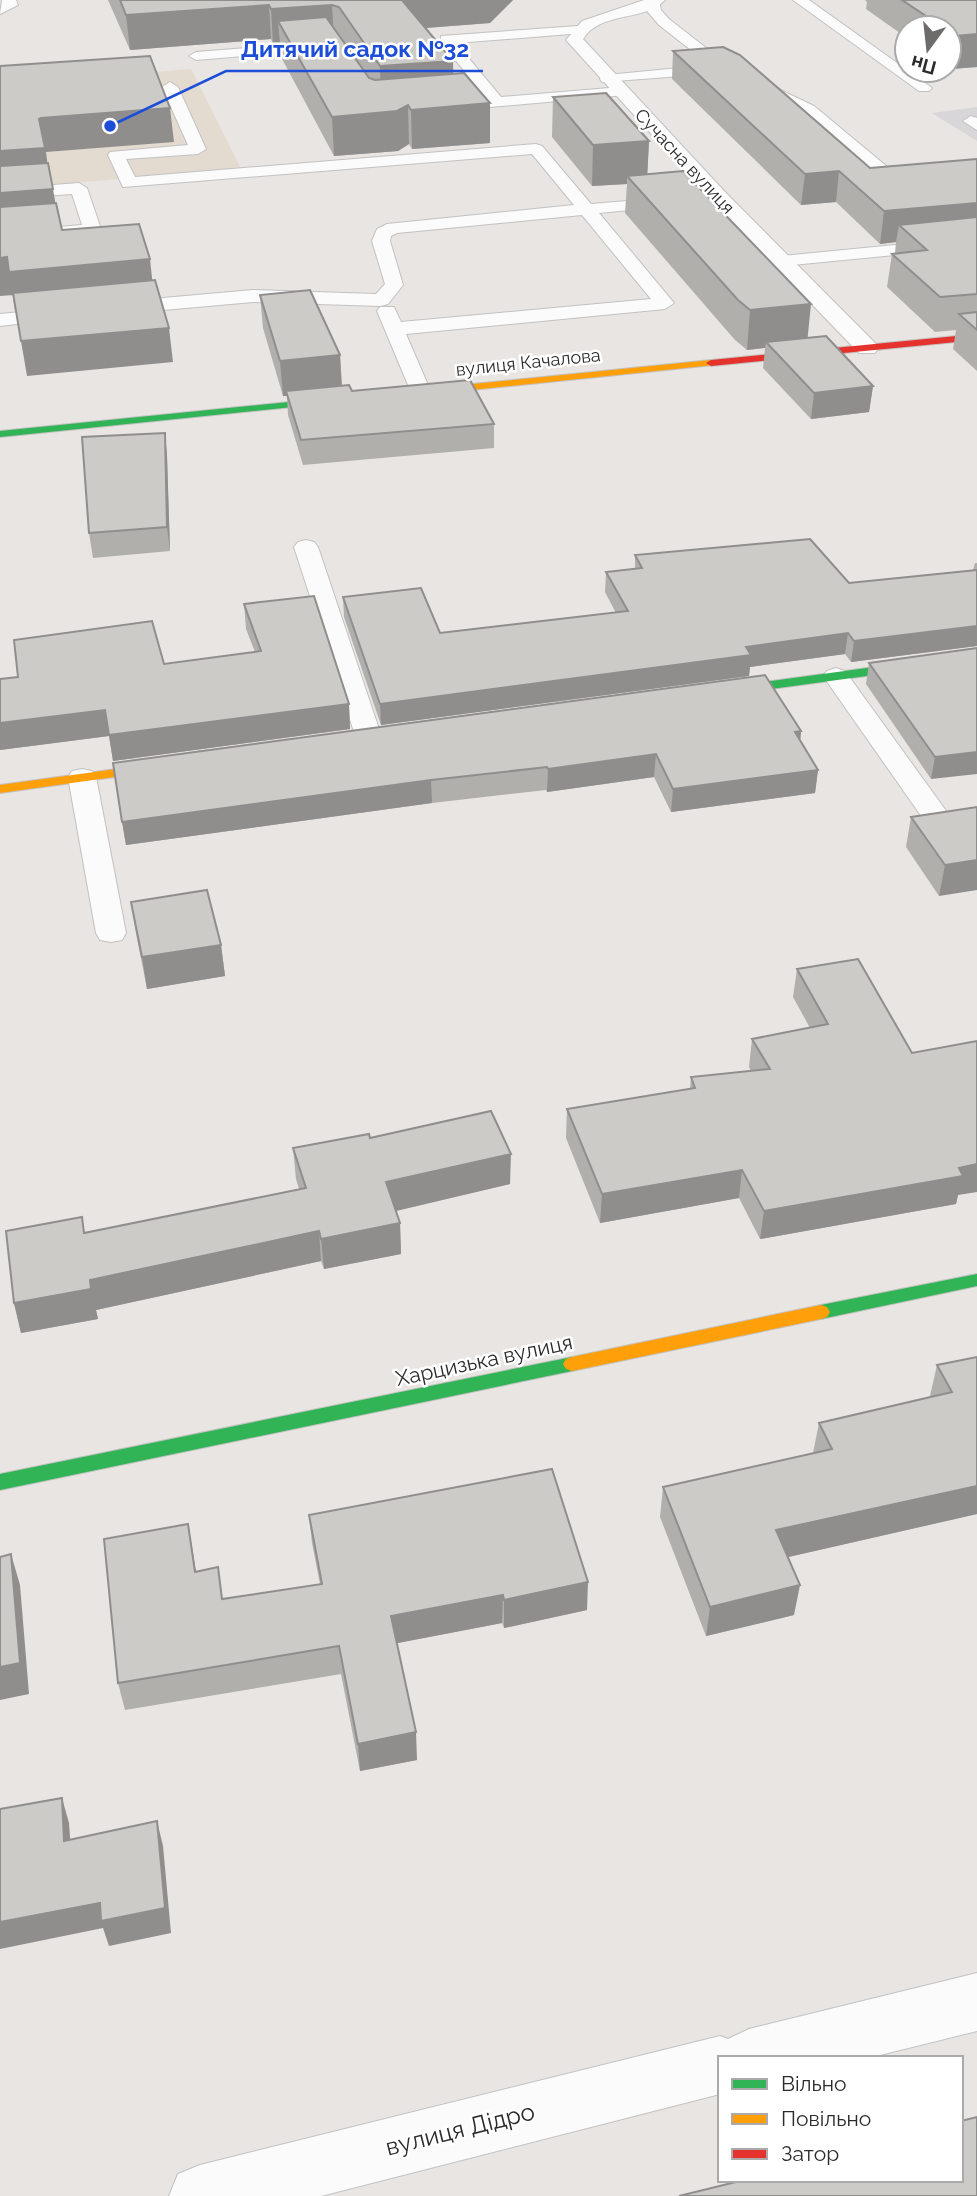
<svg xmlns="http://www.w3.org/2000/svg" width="977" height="2196" font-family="Raleway,sans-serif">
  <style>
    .industrial { fill: #d8d6d9 }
    .education { fill: #e3dbd0 }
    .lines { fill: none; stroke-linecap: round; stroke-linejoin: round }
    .lane-casing { stroke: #c2c2c2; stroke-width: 2 }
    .street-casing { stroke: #c2c2c2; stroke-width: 2 }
    .fast-casing { stroke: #c2c2c2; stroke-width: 2 }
    .slow-casing { stroke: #c2c2c2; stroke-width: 2 }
    .jam-casing { stroke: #c2c2c2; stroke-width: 2 }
    .lane { fill: #fcfbfb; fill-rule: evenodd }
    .street { fill: #fcfbfb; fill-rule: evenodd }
    .fast { fill: #30b455; fill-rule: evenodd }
    .slow { fill: #ff9f0a; fill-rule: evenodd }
    .jam { fill: #e5322d; fill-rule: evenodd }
    .wall { fill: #b0afac }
    .shaded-wall { fill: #908e8c }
    .building { fill: #cdcbc8; stroke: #908e8c; stroke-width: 2 }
    .labels { text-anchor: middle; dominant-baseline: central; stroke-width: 5; stroke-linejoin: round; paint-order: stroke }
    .far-street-label { font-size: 18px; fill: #2b2b2b; stroke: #fff }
    .street-label { font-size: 21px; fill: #2b2b2b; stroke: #fff }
    .near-street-label { font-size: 24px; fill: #2b2b2b; stroke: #fff }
    .leader { fill: none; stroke: #1d4ed8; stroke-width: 2.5 }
    .callout-dot { fill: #1d4ed8; stroke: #fff; stroke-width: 2.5 }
    .callout-label { font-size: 23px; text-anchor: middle; font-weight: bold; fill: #1d4ed8; stroke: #fff; stroke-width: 5; stroke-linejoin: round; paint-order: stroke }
  </style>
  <rect width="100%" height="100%" fill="#e8e5e2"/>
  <path class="industrial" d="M977 107V141L932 113Z"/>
  <path class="education" d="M191 69 241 169 0 189V84Z"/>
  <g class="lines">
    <defs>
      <path id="lane" d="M2 0H16L18 5 0 14Z
        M649 0H659L661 10 669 19 728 65 814 106 897 175 923 180 977 176V186L923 190 885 183 804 112 721 73 602 82 600 79 602 76 607 75 710 65 659 25 647 11Z
        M793 0H809L932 88 929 91H919Z
        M578 26 583 27V33L456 43 501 97 621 87 629 92 626 95 445 111 437 106 445 101 486 98 441 42V36Z
        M325 42 332 46 330 49 196 60 189 56 196 52Z
        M170 82 178 87 206 149 198 154 126 159 135 177 536 144 542 146 591 204 676 197 679 201 676 205 670 206 599 213 674 303 665 309 406 334 431 392 428 396H414L411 392 377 311 380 307H394L401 322 651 299 582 215 397 233 391 236 390 241 403 285 388 304 381 306 253 302 118 314 111 312 108 308 118 302 253 290 376 294 385 284 372 241 377 229 387 224 574 205 532 154 123 187 108 155 110 152 188 145 162 87Z
        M971 116 977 118V130L963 121Z
        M79 183 87 188 101 229 98 233 0 242V232L82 225 72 194 0 199V189Z
        M977 237V247L782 266 773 261 782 256Z
        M61 308 71 314 68 318 0 326V314Z
        M306 540 314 542 318 547 382 738 378 744 369 746 360 744 356 738 294 547 298 542Z
        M836 668 845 671 944 808 948 814 944 820 934 822 924 820 823 676 827 671Z
        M82 769 92 771 96 777 126 933 122 940 111 942 100 940 96 933 68 777 72 771Z"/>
      <path id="street" d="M644 0H665C644 22 600 11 583 39L725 192 875 343 878 348 875 353H859L711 200 566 40 582 21Z
        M977 1973V2031L868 2058H720V2094L321 2196H169L178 2174 200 2165 720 2036 728 2039 749 2029Z"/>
      <path id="fast" d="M339 397 344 400 342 402 0 437V431Z
        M977 653V661L719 696 713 692 719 688Z
        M977 1274V1286L821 1319 815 1317 812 1312 815 1307 821 1305Z
        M572 1357 578 1359 581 1364 578 1369 572 1371 0 1490V1474Z"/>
      <path id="slow" d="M711 360 714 361V365L423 395 418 392 423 389Z
        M167 762 172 763V769L0 793V785Z
        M821 1305 827 1307 830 1312 827 1317 821 1319 572 1371 566 1369 563 1364 566 1359 572 1357Z"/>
      <path id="jam" d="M977 334V340L711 366 706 363 711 360Z"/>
    </defs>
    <use href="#lane" class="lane-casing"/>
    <use href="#street" class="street-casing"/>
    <use href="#fast" class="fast-casing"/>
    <use href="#slow" class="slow-casing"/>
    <use href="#jam" class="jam-casing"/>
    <use href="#lane" class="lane"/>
    <use href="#street" class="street"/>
    <use href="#fast" class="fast"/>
    <use href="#slow" class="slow"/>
    <use href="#jam" class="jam"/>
  </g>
  <path class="wall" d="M108 0H513L490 23 425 28 453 74 490 143 412 149 409 144 398 151 334 156 281 57 280 43 273 44 271 39 130 50Z
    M865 0H977V67L951 69 949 68V28H907V38L866 9 867 2Z
    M673 51 870 168 977 159V371L953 349 956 330 935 332 887 287 892 254 895 253 896 242 880 244 836 202 801 205 672 79Z
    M553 97 649 141 647 174 808 338 873 386 869 412 811 419 763 368 765 348 747 350 735 340 625 213 627 184 592 186 552 137Z
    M260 295 340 355 342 386 352 391 494 424V448L303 465 288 415 287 396H283L263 328Z
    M165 433 167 456 170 551 93 558 89 533Z
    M635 555 849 583 973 570 975 563H977V646L851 662 845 654 750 667 749 676 381 725 344 617 343 597 440 633 616 613 605 592 606 572 635 569Z
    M244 604 349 704 350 729 113 761 109 736 0 750V679L164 664 255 652 246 629Z
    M977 648 931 779 866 684 869 663Z
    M801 731 800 741 818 770 815 793 671 812 654 777 547 792 546 790 432 803 126 845 113 763Z
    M977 807 939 896 906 847 911 817Z
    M131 902 221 945 225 976 147 989 136 933Z
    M797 969 958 1195 956 1204 760 1239 739 1198 600 1223 566 1138 567 1109 690 1089 691 1077 751 1071 749 1067 752 1039 810 1028 793 997Z
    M370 1138 510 1184 396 1211 400 1223 401 1254 324 1269 321 1261 96 1310 98 1319 21 1333 14 1303 85 1233 299 1189 296 1179 293 1148Z
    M977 1357V1514L788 1557 794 1615 706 1636 660 1517 663 1487 813 1453 819 1423 931 1397 930 1396 937 1365Z
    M309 1515 587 1610 504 1628 502 1623 397 1643 417 1760 360 1771 341 1674 125 1710 118 1683 188 1524 196 1572 223 1599 320 1584 312 1543Z"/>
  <path class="shaded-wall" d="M398 0H513L490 23 399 30Z
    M269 5 271 39 130 50 126 15Z
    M332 5 334 39 278 21 280 43 273 44 271 9Z
    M977 34V67L951 69 955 36Z
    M453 61 454 98 381 103 380 66Z
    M490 103V143L412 149 411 110Z
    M408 105 409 144 398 151 334 156 332 117Z
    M170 108 174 142 46 152 50 183 0 186V151L41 118Z
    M649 141 647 182 627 176V184L592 186 593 145Z
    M839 171 836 202 801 205 805 174Z
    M53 189 59 224 0 229V193Z
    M977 203V235L899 225 896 242 880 244 884 211Z
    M7 257 13 295 0 296V258Z
    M150 259 154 297 15 310 9 272Z
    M811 304 807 344 766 342 765 348 747 350 750 310Z
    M169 328 173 362 27 376 21 341Z
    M340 355 342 390 286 391 287 396H283L280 361Z
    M873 386 869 412 811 419 814 393Z
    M165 433 167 456 170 551 167 527Z
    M977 626V646L851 662 854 641Z
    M848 633 845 654 750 667 749 676 381 725 380 704 746 647Z
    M349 704 350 729 113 761 109 736 0 750V723L105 710Z
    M801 731 799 754 795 732Z
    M977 752V774L931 779 935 757Z
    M656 754 654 777 547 792 548 769Z
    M818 770 815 793 671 812 673 789Z
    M431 780 432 803 126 845 122 822Z
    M977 860V890L939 896 945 865Z
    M221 945 225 976 147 989 142 957Z
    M511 1154 510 1184 387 1213 386 1182Z
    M977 1164V1192L958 1195 956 1204 760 1239 764 1211Z
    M742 1170 739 1198 600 1223 602 1194Z
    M400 1223 401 1254 324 1269 321 1239Z
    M319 1231 321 1261 96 1310 98 1319 21 1333 14 1303 90 1280Z
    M977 1486V1514L771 1561 776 1530Z
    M188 1524 193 1553 200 1600 195 1572Z
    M11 1554 20 1585 29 1694 0 1700V1667Z
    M588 1582 587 1610 504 1628V1600Z
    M800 1585 794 1615 706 1636 710 1607Z
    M503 1595 502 1623 393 1644 391 1616Z
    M416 1732 417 1760 360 1771 358 1744Z
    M62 1798 69 1823 72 1866 64 1841Z
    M157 1821 163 1846 171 1933 109 1946 103 1928 0 1949V1922Z"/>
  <path class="building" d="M120 0H402L453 61 380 66 339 7 332 5 271 9 269 5 126 15Z
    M902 0H977V34L955 36 949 32V28H944Z
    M326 17 369 78 375 80 464 73 490 103 411 110 408 105 397 111 332 117 278 21Z
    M723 47 740 55 870 168 977 159V203L884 211 839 171 805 174 673 51Z
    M150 56 170 108 41 118 39 119 45 148 0 151V66Z
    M606 93 649 141 593 145 553 97Z
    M48 163 53 189 0 193V166Z
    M683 171 811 304 750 310 738 300 627 176Z
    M56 203 62 230 139 224 150 259 9 272 7 257 0 258V207Z
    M977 217V294L940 297 892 254 927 250 899 225Z
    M155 280 169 328 21 341 13 293Z
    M310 290 340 355 280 361 260 295Z
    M977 312V330L959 314Z
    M826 336 873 386 814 393 766 342Z
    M470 380 494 424 301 440 286 391 349 385 352 391Z
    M165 433 167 527 89 533 82 437Z
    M810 539 849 583 977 570V626L854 641 848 633 746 647 751 655 380 704 343 597 421 588 440 633 628 611 606 572 642 568 635 555Z
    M314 596 349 704 109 735 105 710 0 723V679L18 677 14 640 152 621 164 664 261 651 244 604Z
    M977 648V752L935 757 869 663Z
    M765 675 801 731 795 732 818 770 673 789 656 754 548 769 547 767 431 780 122 822 113 763Z
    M977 807V860L945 865 911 817Z
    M207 890 221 945 142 957 131 902Z
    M858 959 912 1053 977 1041V1164L959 1168 963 1176 764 1211 742 1170 602 1194 567 1109 695 1088 691 1077 770 1069 752 1039 828 1024 797 969Z
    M491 1111 511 1154 386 1182 400 1223 321 1239 319 1231 90 1280 91 1289 14 1303 6 1231 82 1217 84 1233 306 1188 293 1148 369 1134 370 1138Z
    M977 1357V1486L776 1530 800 1585 710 1607 663 1487 832 1449 819 1423 952 1392 937 1365Z
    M552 1469 588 1582 504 1600 503 1595 391 1616 416 1732 358 1744 339 1646 118 1683 104 1539 188 1524 195 1572 218 1567 222 1599 322 1584 309 1515Z
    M11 1554 20 1663 0 1667V1557Z
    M62 1798 64 1841 157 1821 165 1908 101 1921 100 1903 0 1922V1809Z
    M977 2117V2196H679L744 2180H961V2121Z"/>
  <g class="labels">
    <g class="far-street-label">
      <text transform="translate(685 161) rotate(47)">Сучасна вулиця</text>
      <text transform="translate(528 362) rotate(-6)">вулиця Качалова</text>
    </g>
    <g class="street-label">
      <text transform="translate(484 1360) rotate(-12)">Харцизька вулиця</text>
    </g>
    <g class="near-street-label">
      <text transform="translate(460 2129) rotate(-14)">вулиця Дідро</text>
    </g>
  </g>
  <path class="leader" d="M110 126L226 71H483"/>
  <circle class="callout-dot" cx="110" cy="126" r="7"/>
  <g class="callout-label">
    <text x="355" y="57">Дитячий садок №32</text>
  </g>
  <rect x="718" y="2056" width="245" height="126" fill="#ffffff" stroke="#aaaaaa" stroke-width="2"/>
  <rect x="732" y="2079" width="35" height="10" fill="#30b455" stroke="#aaaaaa" stroke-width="2"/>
  <text x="781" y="2091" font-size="21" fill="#2b2b2b">Вільно</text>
  <rect x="732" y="2114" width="35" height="10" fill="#ff9f0a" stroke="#aaaaaa" stroke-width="2"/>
  <text x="781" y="2126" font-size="21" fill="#2b2b2b">Повільно</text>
  <rect x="732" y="2149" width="35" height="10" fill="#e5322d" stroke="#aaaaaa" stroke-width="2"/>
  <text x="781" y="2161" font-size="21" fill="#2b2b2b">Затор</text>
  <g transform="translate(928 49) rotate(195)"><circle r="33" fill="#ffffff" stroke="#aaaaaa" stroke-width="2"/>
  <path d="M0-5L12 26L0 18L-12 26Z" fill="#6d6c6b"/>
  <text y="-10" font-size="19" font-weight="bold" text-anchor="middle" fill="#2b2b2b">Пн</text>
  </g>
</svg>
